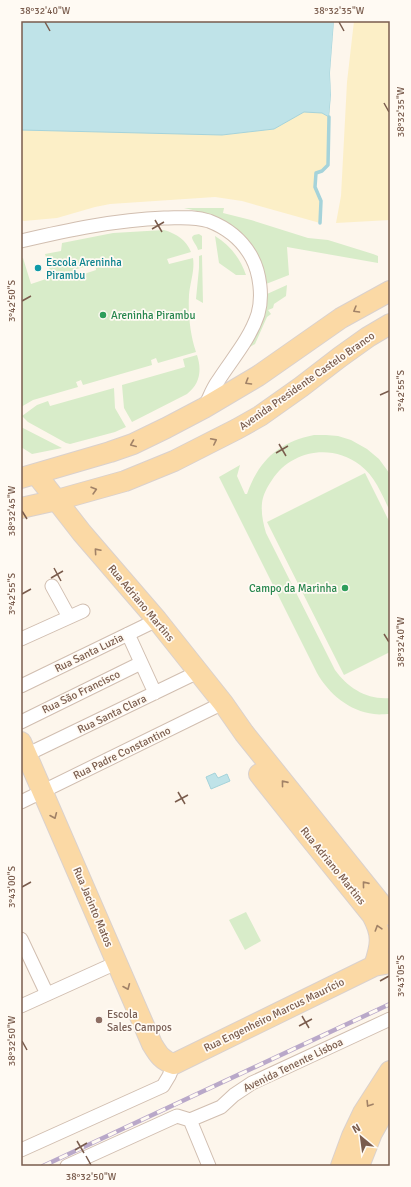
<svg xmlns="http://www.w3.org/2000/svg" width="411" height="1187" font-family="Signika,sans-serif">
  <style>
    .green { fill: #d8ecc9; fill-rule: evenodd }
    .sand { fill: #fcefc7 }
    .water { fill: #bfe3e8; stroke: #a5d3da }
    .pier { fill: #fdf6ec }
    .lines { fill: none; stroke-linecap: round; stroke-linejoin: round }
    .stream { stroke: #a5d3da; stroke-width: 3.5 }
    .minor-casing { stroke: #d1beb0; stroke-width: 15 }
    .primary-casing { stroke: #dad1cd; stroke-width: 22 }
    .minor { stroke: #fff; stroke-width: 13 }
    .primary { stroke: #fbd9a5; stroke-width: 20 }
    .rail-casing { stroke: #b9a8c9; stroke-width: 4.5 }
    .rail { stroke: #fffaf3; stroke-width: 3; stroke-dasharray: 9; stroke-linecap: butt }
    .oneway { stroke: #a18267 }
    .ticks { fill: none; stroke: #7a5c4d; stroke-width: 1.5 }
    .culture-dot { fill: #0f9aa8; stroke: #fffaf3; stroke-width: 1.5 }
    .leisure-dot { fill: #2e9e5b; stroke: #fffaf3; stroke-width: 1.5 }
    .education-dot { fill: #8d6e63; stroke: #fffaf3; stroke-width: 1.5 }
    .labels { text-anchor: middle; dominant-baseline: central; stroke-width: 3.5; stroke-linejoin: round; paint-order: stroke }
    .culture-label { font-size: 11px; fill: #0d838f; stroke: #fffaf3; text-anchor: start }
    .leisure-label { font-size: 11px; fill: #27864d; stroke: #fffaf3; text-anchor: start }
    .street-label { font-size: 11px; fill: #7a5c4d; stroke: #fffaf3 }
    .education-label { font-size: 11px; fill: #785e54; stroke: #fffaf3; text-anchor: start }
    .neatline { fill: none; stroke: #7a5c4d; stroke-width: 1.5 }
    .ticks-label { font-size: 10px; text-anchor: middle; fill: #7a5c4d }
  </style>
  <rect width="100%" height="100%" fill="#fdf6ec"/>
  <path class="green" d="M184 208H224L223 213 251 220 308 238 328 240 373 254 378 256V263L287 247 289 275 266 284C264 253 240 225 211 215 202 212 193 210 184 208Z
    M164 230C177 234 186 240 191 252L167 259 169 264 193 258C195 270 190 283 189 295 188 314 190 334 196 352L158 363 156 358 151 360 152 365 83 385 81 380 76 382 78 387 33 400 21 407V259L23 258 31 284 52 277 45 254 61 251 62 243 113 233ZM95 264 96 270 75 277 73 270Z
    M199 234 202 236V249L198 250C197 245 192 241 192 237L194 235Z
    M215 236C230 245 240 258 246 275H236L219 263Z
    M202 255 203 303 196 299 199 268V256Z
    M287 285 286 296 274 304 273 308 268 310 271 314 267 317 255 344 248 348 267 294Z
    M197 355C202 370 200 384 187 394L132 422 124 408 122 385 185 367 183 359Z
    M114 388 115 408 126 427 115 432 70 444 66 443 28 422 22 416 37 405 48 401 50 406Z
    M21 427 62 448 32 454 21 447Z
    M314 435H326L338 436 351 440 367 449 379 459 390 474V511C382 495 375 476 360 465 332 443 291 450 272 480 267 487 263 495 262 503 261 513 263 523 266 533L335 670C348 688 367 700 390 698V714C385 714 379 715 374 714 349 711 329 694 317 673L219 477 240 465 237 476 245 494H247C259 460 279 442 314 435Z
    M365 473 390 523V652L344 675 267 522Z
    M246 912 261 941 245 950 229 920Z"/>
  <path class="sand" d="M354 21H390V220L336 223 341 196 347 82Z
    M304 112 322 113 329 117 328 165 322 171 316 173 315 187 321 201 320 223 242 201 215 197 110 204 95 207 57 218 24 221 21 220V130L222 135 274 129Z"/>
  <path class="water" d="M21 21H334L330 73 331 95 329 117 322 113 304 112 274 129 222 135 21 130Z
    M215 773 218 778 227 774 230 781 211 789 206 777Z"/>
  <path class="pier" d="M334 21H336L332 73 333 95 331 117 329 119 331 95 330 73Z"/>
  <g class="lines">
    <path class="stream" d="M320 223 321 201 315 187 316 173 322 171 328 165 329 117"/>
    <defs>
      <path id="minor" d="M21 241C68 230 115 220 164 218 179 218 194 216 209 221 227 228 243 241 252 258 260 273 263 297 258 314 250 339 232 359 218 381 212 389 209 399 204 408
        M52 586 69 617
        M128 634 155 693
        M21 639 83 611
        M21 686 157 620
        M21 722 141 663
        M26 755 198 672
        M21 802 223 703
        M21 939 47 994
        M21 1006 116 963
        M190 1120 209 1166
        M21 1150 163 1086 169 1076 174 1064
        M67 1166 177 1116 190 1120 221 1107 234 1095 252 1083 390 1019"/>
      <path id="primary" d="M36 474 82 533 157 620 223 703 244 733 390 915
        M21 478 110 452 133 444 166 428 204 408 258 376 341 318 390 291
        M21 508 57 500 125 481 174 461 237 429 260 416 301 387 340 357 368 337 390 324
        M21 742 152 1044C158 1054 162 1061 174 1064L374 966 390 963
        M259 774 309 837 372 915C383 935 381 945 374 966
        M341 1166 352 1136 363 1113 390 1071
        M359 1166 372 1133 390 1101"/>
    </defs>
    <use href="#minor" class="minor-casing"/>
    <use href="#primary" class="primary-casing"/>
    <use href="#minor" class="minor"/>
    <use href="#primary" class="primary"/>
    <defs>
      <path id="rail" d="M43 1166 390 1004"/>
    </defs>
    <use href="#rail" class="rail-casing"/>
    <use href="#rail" class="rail"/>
  </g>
  <defs><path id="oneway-chevron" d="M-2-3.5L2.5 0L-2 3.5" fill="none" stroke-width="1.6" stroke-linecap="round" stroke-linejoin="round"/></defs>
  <g class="oneway">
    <use href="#oneway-chevron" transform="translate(356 310) rotate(150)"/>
    <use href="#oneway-chevron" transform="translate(248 382) rotate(149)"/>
    <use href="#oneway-chevron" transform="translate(214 441) rotate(-27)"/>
    <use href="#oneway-chevron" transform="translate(133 444) rotate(158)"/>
    <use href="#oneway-chevron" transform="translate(94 490) rotate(-16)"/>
    <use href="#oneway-chevron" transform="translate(97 551) rotate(-131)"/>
    <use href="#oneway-chevron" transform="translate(284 783) rotate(-129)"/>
    <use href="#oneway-chevron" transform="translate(54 816) rotate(67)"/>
    <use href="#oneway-chevron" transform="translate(365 884) rotate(-129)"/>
    <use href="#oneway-chevron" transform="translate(378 928) rotate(-107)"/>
    <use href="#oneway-chevron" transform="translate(127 987) rotate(67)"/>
    <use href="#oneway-chevron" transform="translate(369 1104) rotate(122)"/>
  </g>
  <path class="ticks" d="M45 22 50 31M339 22 344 31M384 103 389 112M155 220 162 232M152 229 164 222M22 301 31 296M380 395 389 391M279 444 286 456M276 453 288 446M22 511 27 519M54 568 61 581M51 578 63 571M22 594 31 589M384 634 389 642M178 792 185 804M175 802 188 795M22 887 31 882M380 981 389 976M302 1016 309 1028M299 1026 312 1019M22 1041 27 1050M77 1141 84 1153M75 1150 87 1143M86 1156 91 1165"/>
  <circle class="culture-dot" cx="38" cy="268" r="4"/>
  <g class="leisure-dot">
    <circle cx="103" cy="315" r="4"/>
    <circle cx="345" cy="588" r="4"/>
  </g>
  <circle class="education-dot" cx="99" cy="1020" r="4"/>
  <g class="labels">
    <g class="culture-label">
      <text x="46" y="262">Escola Areninha<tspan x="46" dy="13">Pirambu</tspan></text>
    </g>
    <g class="leisure-label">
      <text x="111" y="315">Areninha Pirambu</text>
      <text x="337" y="588" text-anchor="end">Campo da Marinha</text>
    </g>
    <g class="street-label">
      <text transform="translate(307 381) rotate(-35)">Avenida Presidente Castelo Branco</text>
      <text transform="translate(141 603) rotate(50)">Rua Adriano Martins</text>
      <text transform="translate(89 653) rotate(-26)">Rua Santa Luzia</text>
      <text transform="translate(81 692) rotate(-26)">Rua São Francisco</text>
      <text transform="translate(112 714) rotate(-26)">Rua Santa Clara</text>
      <text transform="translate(122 753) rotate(-26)">Rua Padre Constantino</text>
      <text transform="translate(333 866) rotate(51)">Rua Adriano Martins</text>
      <text transform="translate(93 907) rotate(67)">Rua Jacinto Matos</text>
      <text transform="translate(274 1015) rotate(-26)">Rua Engenheiro Marcus Maurício</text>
      <text transform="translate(293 1065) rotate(-26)">Avenida Tenente Lisboa</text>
    </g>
    <g class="education-label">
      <text x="107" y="1014">Escola<tspan x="107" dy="13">Sales Campos</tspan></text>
    </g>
  </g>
  <rect width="411" height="1187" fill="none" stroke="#fffaf3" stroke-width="44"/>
  <g transform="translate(361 1137) rotate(331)" stroke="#fffaf3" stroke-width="3" paint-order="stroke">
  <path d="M0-3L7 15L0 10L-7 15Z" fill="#7a5c4d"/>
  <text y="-6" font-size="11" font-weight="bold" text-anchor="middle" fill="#7a5c4d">N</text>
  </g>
  <rect x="22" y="22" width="367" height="1143" class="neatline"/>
  <g class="ticks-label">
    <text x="45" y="14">38°32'40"W</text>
    <text x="339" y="14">38°32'35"W</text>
    <text transform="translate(400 112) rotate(-90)" y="4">38°32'35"W</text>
    <text transform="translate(11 301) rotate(-90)" y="4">3°42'50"S</text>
    <text transform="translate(400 391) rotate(-90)" y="4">3°42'55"S</text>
    <text transform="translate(11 511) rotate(-90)" y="4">38°32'45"W</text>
    <text transform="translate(11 594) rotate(-90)" y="4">3°42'55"S</text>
    <text transform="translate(400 642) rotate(-90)" y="4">38°32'40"W</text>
    <text transform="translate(11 887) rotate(-90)" y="4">3°43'00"S</text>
    <text transform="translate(400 976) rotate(-90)" y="4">3°43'05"S</text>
    <text transform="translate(11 1041) rotate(-90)" y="4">38°32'50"W</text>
    <text x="91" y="1180">38°32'50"W</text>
  </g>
</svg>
